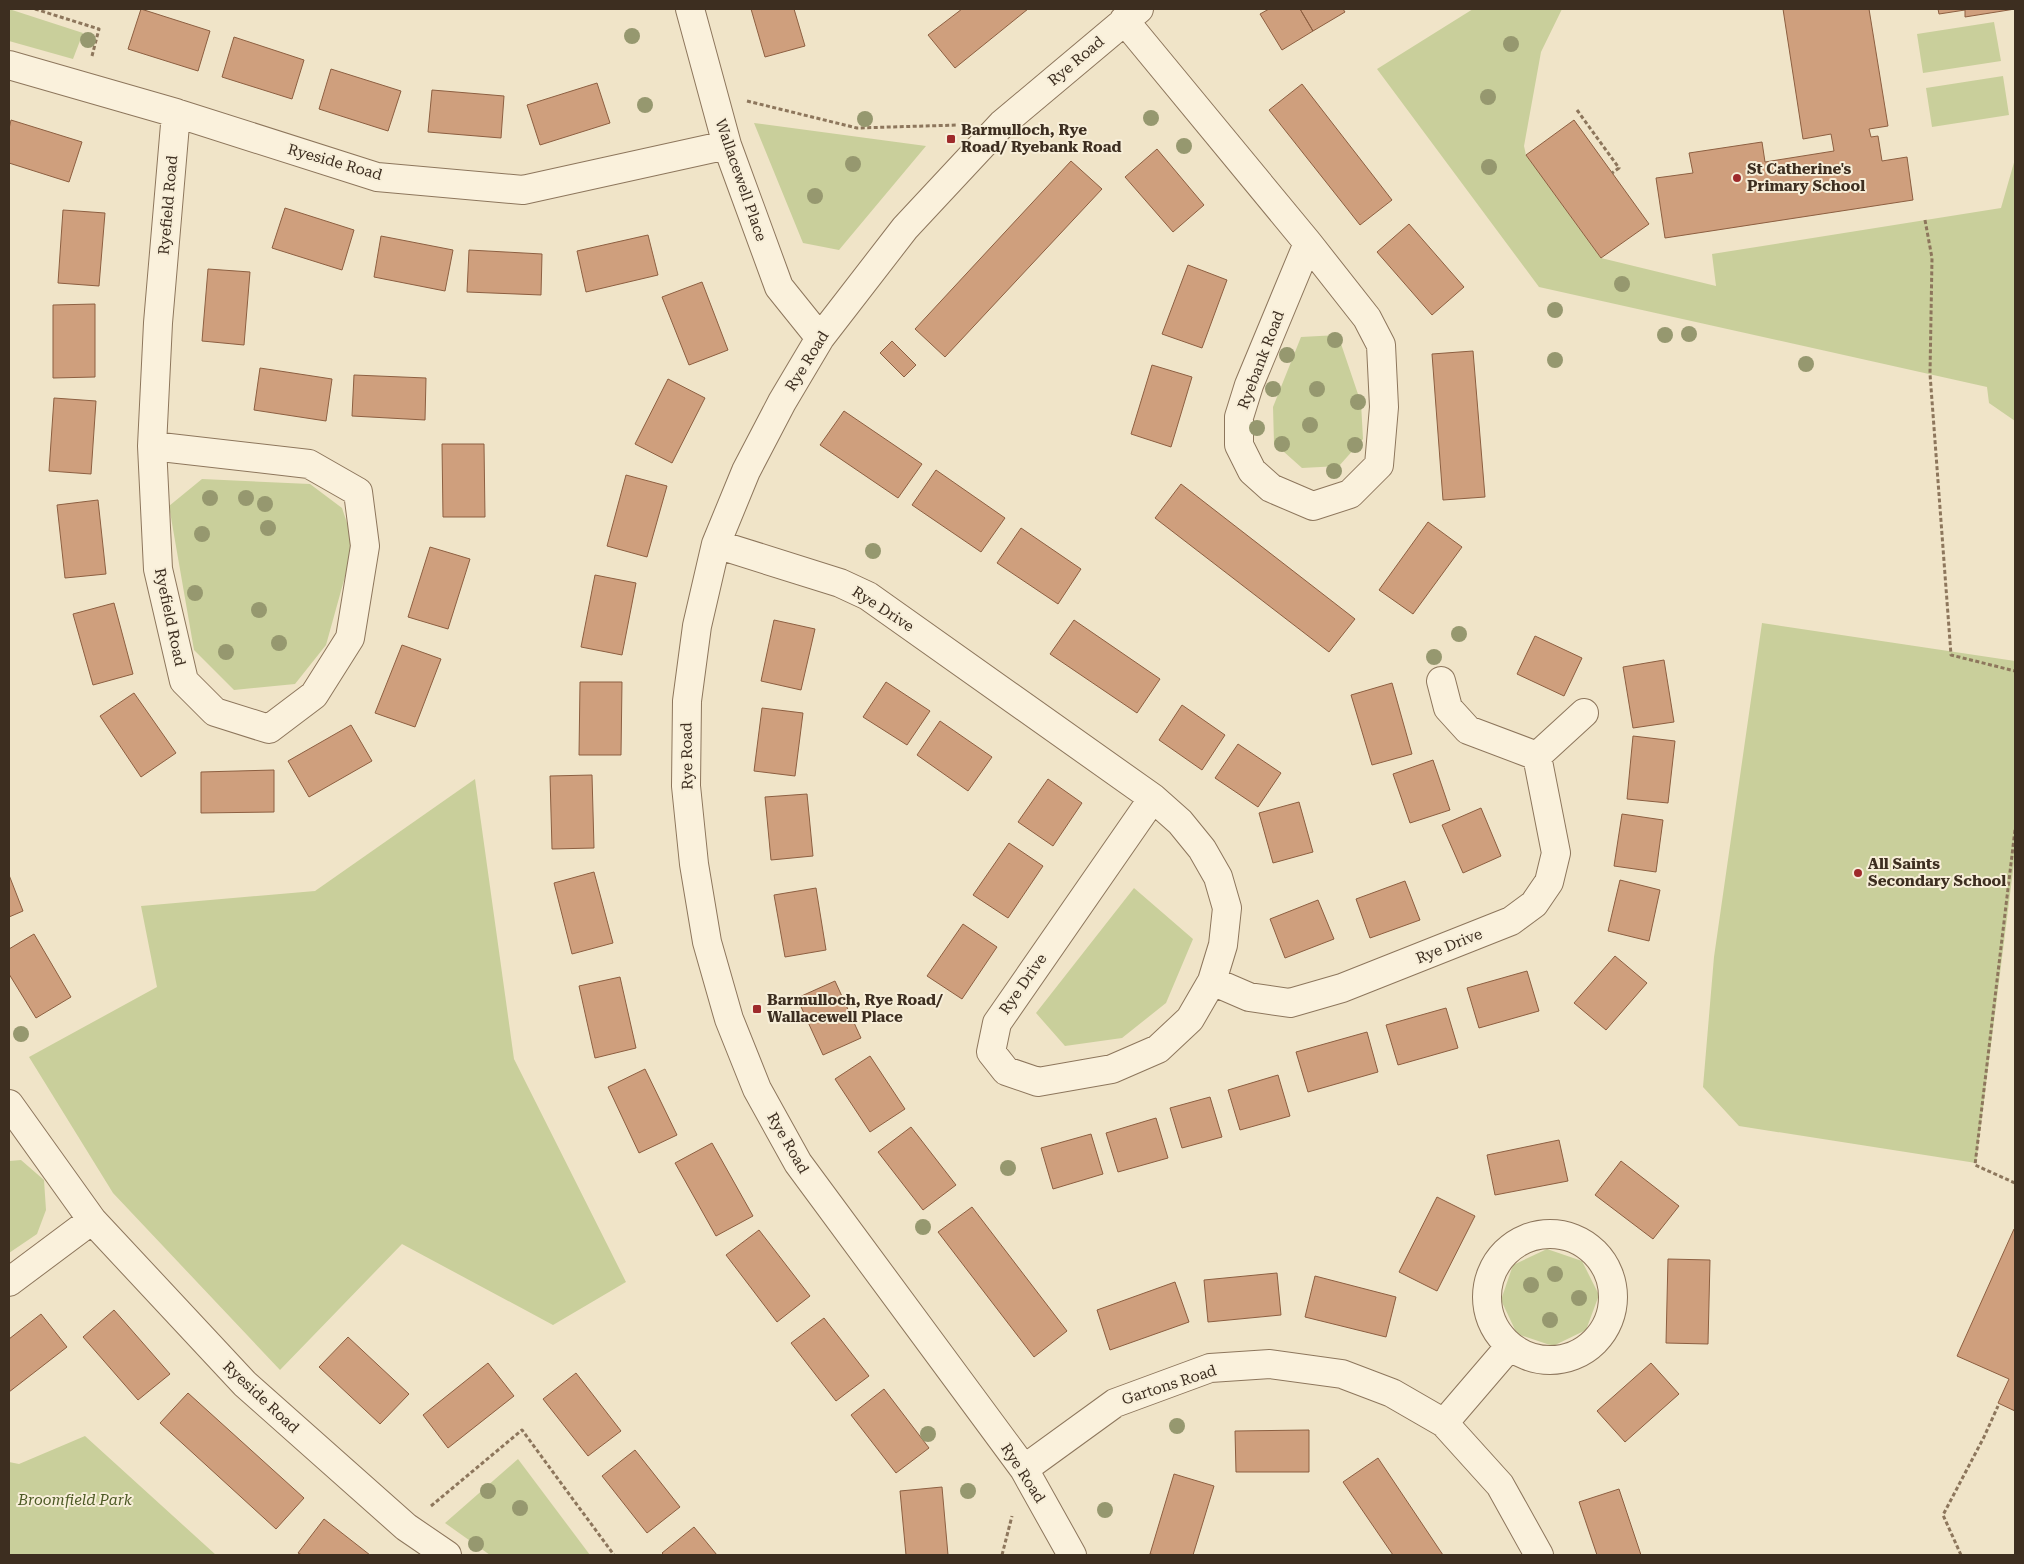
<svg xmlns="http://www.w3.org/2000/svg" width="2024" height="1564" font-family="'Roboto Serif',serif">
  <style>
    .green { fill: #c9cf9b }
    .building { fill: #cf9f7d; stroke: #8d5f41 }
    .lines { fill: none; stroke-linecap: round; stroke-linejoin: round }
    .street-casing { stroke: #8d765c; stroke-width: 30 }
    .path { stroke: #8d765c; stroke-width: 3; stroke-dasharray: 4 2.5; stroke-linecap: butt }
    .street { stroke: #faf1dc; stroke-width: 28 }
    .tree { fill: #96986f }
    .poi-dot { fill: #9e2a2b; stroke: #f7eed8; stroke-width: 2 }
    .labels { text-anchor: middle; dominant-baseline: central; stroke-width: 4; stroke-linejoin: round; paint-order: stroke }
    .street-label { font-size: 15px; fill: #3d2e20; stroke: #f7eed8 }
    .poi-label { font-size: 15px; font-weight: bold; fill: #3d2e20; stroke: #f7eed8; text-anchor: start }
    .park-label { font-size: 15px; font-style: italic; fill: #4d5a26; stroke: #f7eed8 }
  </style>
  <rect width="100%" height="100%" fill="#f0e4c8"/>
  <path class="green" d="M9 9 83 33 73 59 9 41Z
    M1473 9H1562L1541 52 1524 146 1526 155 1601 258 1716 286 1712 254 2001 208 2015 159V421L1989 403 1987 387 1539 287 1377 69Z
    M1994 22 2001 61 1923 73 1917 34Z
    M2003 76 2009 115 1932 127 1926 88Z
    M754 123 926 146 839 250 803 243Z
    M1338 335 1361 403 1363 439 1339 466 1302 468 1274 443 1273 407 1301 337Z
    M202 479 310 484 342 508 354 544 326 645 295 684 234 690 194 650 169 506Z
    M1762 623 2015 661V855L1976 1163 1739 1126 1703 1087 1714 957Z
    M475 779 514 1059 626 1282 553 1325 402 1244 280 1370 113 1193 29 1057 157 987 141 906 315 891Z
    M1134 888 1193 939 1166 1003 1122 1038 1065 1046 1036 1013Z
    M21 1160 44 1180 46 1210 37 1234 9 1253V1161Z
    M1547 1249 1582 1261 1599 1295 1586 1330 1553 1346 1517 1334 1501 1300 1513 1265Z
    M85 1436 216 1555H9V1462L19 1464Z
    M518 1459 590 1555H490L445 1523Z"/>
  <path class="building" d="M141 9 210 31 198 71 128 49Z
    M751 9H794L805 46 765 57Z
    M962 9H1028L955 68 928 35Z
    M1269 9H1300L1313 31 1282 50 1260 14Z
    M1300 9H1343L1345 12 1313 31Z
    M1783 9H1869L1888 126 1869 129 1871 137 1878 136 1882 161 1907 157 1913 200 1665 238 1656 178 1693 173 1689 153 1762 142 1765 162 1834 151 1831 134 1803 139Z
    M1938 9H2015L1965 17V10L1939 14Z
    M234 37 304 60 292 99 222 77Z
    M331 69 401 91 388 131 319 109Z
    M597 83 610 123 540 145 527 105Z
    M1302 84 1392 200 1360 225 1269 110Z
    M432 90 504 96 501 138 428 132Z
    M11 120 82 142 69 182 9 163V129Z
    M1574 120 1649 224 1601 258 1526 155Z
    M1157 149 1204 205 1173 232 1125 177Z
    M1071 161 1102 189 945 357 915 329Z
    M285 208 354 230 342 270 272 248Z
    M63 210 105 213 99 286 58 283Z
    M1409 224 1464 287 1432 315 1377 252Z
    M648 235 658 275 586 292 577 251Z
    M381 236 453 250 445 291 374 277Z
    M469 250 542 254 541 295 467 292Z
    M1188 265 1227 280 1202 348 1162 334Z
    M208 269 250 272 244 345 202 341Z
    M702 282 728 350 689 365 662 297Z
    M95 304V377L53 378V305Z
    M892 341 916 365 904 377 880 353Z
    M1473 351 1485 497 1443 500 1432 354Z
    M1152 365 1192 377 1171 447 1131 434Z
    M260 368 332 379 326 421 254 410Z
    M354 375 426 378 425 420 352 416Z
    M668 379 705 398 672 463 635 444Z
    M54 398 96 401 91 474 49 471Z
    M844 411 922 464 898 498 820 445Z
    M442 444H484L485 517H443Z
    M936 470 1005 518 981 552 912 505Z
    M626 475 667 486 647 557 607 546Z
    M1181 484 1355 619 1329 652 1155 518Z
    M98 500 106 574 65 578 57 505Z
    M1428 522 1462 547 1413 614 1379 590Z
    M1021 528 1081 569 1058 604 997 563Z
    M430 547 470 559 448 629 408 617Z
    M595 575 636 583 622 655 581 647Z
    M114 603 133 674 93 685 73 614Z
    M774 620 815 629 801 690 761 681Z
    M1074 620 1160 679 1137 713 1050 654Z
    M1535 636 1582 658 1564 696 1517 674Z
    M402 645 441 659 415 727 375 713Z
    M1664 660 1674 722 1633 728 1623 667Z
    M580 682H622L621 755H579Z
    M886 682 930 711 907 745 863 717Z
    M1392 683 1412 754 1372 765 1351 695Z
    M134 693 176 753 141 777 100 716Z
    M1182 705 1225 735 1202 770 1159 740Z
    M762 708 803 713 795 776 754 771Z
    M940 721 992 757 968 791 917 755Z
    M351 725 372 761 309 797 288 761Z
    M1633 736 1675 741 1668 803 1627 799Z
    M1238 744 1281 773 1258 807 1215 778Z
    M1433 760 1450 810 1410 823 1393 774Z
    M274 770V812L201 813V772Z
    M592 775 594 848 552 849 550 776Z
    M1048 779 1082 803 1053 846 1018 822Z
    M807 794 813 856 771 860 765 797Z
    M1299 802 1313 852 1273 863 1259 813Z
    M1481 808 1501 856 1463 873 1442 825Z
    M1622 814 1663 820 1656 872 1614 866Z
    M1009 843 1043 866 1008 918 973 895Z
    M594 872 613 943 572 954 554 883Z
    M9 875 23 911 9 917Z
    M1620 880 1660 890 1649 941 1608 931Z
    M1405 881 1420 920 1370 938 1356 899Z
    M816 888 826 950 785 957 774 895Z
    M1318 900 1334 939 1285 958 1270 919Z
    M963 924 997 947 962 999 927 976Z
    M34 934 71 997 36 1018 9 974V949Z
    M1615 956 1647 983 1606 1030 1574 1003Z
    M1527 971 1539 1011 1479 1028 1467 988Z
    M620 977 636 1048 595 1058 579 986Z
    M835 981 861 1038 823 1055 797 998Z
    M1446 1008 1458 1048 1398 1065 1386 1025Z
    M1367 1032 1378 1072 1308 1092 1296 1052Z
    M870 1056 905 1109 870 1132 835 1079Z
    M645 1069 677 1135 639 1153 608 1087Z
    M1278 1075 1290 1116 1240 1130 1228 1090Z
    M1210 1097 1222 1137 1182 1148 1170 1108Z
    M1156 1118 1168 1158 1118 1172 1106 1133Z
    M911 1127 956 1185 923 1210 878 1152Z
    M1091 1134 1103 1174 1053 1189 1041 1148Z
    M1559 1140 1568 1181 1495 1195 1487 1155Z
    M712 1143 753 1216 716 1236 675 1163Z
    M1621 1161 1679 1206 1653 1239 1595 1195Z
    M1437 1197 1475 1216 1437 1291 1399 1272Z
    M972 1207 1067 1331 1034 1357 938 1232Z
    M2014 1229 2015 1230V1411L1998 1403 2009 1379 1957 1356Z
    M759 1230 810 1296 777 1322 726 1255Z
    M1668 1259 1710 1260 1708 1344 1666 1343Z
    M1277 1273 1281 1315 1208 1322 1204 1280Z
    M1315 1276 1396 1297 1386 1337 1305 1317Z
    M1175 1282 1189 1322 1110 1350 1097 1310Z
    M114 1310 170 1374 138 1400 83 1337Z
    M41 1314 67 1347 9 1392V1339Z
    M824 1318 869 1376 836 1401 791 1343Z
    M348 1337 409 1394 380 1424 319 1367Z
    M488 1363 514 1396 448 1448 423 1415Z
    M1651 1363 1679 1394 1625 1442 1597 1411Z
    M576 1373 621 1431 588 1456 543 1399Z
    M884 1389 929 1448 896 1473 851 1415Z
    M188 1393 304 1498 276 1529 160 1423Z
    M1309 1430V1472H1236L1235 1431Z
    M635 1450 680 1507 647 1533 602 1476Z
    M1378 1458 1443 1555H1393L1343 1482Z
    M1174 1474 1214 1486 1193 1555H1156L1150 1554Z
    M942 1487 948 1555H906L900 1491Z
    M1619 1489 1641 1555H1597L1579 1502Z
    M324 1519 370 1555H302L298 1553Z
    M694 1527 717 1555H664L662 1553Z"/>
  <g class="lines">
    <defs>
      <path id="street" d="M690 9 727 145 779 287 820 338
        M1124 20 1308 243 1367 318 1381 345 1384 407 1379 465 1350 494 1313 506 1271 488 1252 471 1239 445V417L1249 385 1308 243
        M9 65 176 113 377 177 523 190 727 145
        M152 446 309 464 358 492 365 546 350 638 314 695 269 729 215 712 184 681 158 569 152 446 158 323 176 113
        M716 544 840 583 868 596 1153 798 1180 822 1202 849 1218 877 1227 908 1223 945 1212 981 1190 1019 1158 1049 1112 1069 1038 1082 1006 1071 991 1052 997 1023 1153 798
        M1441 681 1448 708 1468 730 1537 756 1584 713
        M1212 981 1249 997 1290 1003 1342 988 1511 921 1534 904 1549 882 1556 853 1537 756
        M9 1104 92 1220 245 1384 406 1527 447 1555
        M1487 1297a63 63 0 1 1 126 0a63 63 0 1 1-126 0Z
        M9 1282 92 1220
        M1444 1423 1510 1346
        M1024 1469 1115 1403 1210 1368 1270 1364 1342 1374 1392 1393 1444 1423 1500 1485 1539 1555
        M1072 1555 1024 1469 798 1163 757 1089 729 1019 707 942 694 864 686 786 687 701 697 626 716 544 746 471 782 402 820 338 905 228 1002 124 1139 9"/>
    </defs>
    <use href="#street" class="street-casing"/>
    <path class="path" d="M35 9 99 29 92 56
      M747 101 857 128 958 125
      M1577 110 1619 168 1612 173
      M1925 220 1932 258 1930 374 1951 655 2015 671
      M2015 830 1975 1165 2015 1183
      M431 1506 522 1430 614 1555
      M1002 1555 1012 1516
      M1961 1555 1943 1515 1984 1437 1998 1406"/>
    <use href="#street" class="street"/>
  </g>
  <g class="tree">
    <circle cx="632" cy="36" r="8"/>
    <circle cx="88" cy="40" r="8"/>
    <circle cx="1511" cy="44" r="8"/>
    <circle cx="1488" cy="97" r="8"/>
    <circle cx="645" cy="105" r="8"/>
    <circle cx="1151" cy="118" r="8"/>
    <circle cx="865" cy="119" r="8"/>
    <circle cx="1184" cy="146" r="8"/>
    <circle cx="853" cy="164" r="8"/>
    <circle cx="1489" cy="167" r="8"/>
    <circle cx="815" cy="196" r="8"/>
    <circle cx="1622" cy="284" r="8"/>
    <circle cx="1555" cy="310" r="8"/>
    <circle cx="1689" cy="334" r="8"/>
    <circle cx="1665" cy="335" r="8"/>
    <circle cx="1335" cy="340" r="8"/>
    <circle cx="1287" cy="355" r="8"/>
    <circle cx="1555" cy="360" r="8"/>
    <circle cx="1806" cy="364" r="8"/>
    <circle cx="1273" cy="389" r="8"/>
    <circle cx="1317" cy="389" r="8"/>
    <circle cx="1358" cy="402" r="8"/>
    <circle cx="1310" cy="425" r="8"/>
    <circle cx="1257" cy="428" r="8"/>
    <circle cx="1282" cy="444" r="8"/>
    <circle cx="1355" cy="445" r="8"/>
    <circle cx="1334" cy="471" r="8"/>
    <circle cx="210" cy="498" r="8"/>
    <circle cx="246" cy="498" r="8"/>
    <circle cx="265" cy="504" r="8"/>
    <circle cx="268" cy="528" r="8"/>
    <circle cx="202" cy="534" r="8"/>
    <circle cx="873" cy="551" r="8"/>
    <circle cx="195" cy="593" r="8"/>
    <circle cx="259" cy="610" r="8"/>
    <circle cx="1459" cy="634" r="8"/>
    <circle cx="279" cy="643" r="8"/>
    <circle cx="226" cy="652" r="8"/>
    <circle cx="1434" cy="657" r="8"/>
    <circle cx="21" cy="1034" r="8"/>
    <circle cx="1008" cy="1168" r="8"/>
    <circle cx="923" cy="1227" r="8"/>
    <circle cx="1555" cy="1274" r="8"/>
    <circle cx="1531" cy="1285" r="8"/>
    <circle cx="1579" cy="1298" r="8"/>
    <circle cx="1550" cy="1320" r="8"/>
    <circle cx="1177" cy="1426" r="8"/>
    <circle cx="928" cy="1434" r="8"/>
    <circle cx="488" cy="1491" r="8"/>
    <circle cx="968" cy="1491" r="8"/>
    <circle cx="520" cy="1508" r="8"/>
    <circle cx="1105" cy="1510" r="8"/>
    <circle cx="476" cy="1544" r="8"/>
  </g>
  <g class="poi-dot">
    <rect x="946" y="134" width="10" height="10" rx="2.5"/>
    <circle cx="1737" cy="178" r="5"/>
    <circle cx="1858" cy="873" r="5"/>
    <rect x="752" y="1004" width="10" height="10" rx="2.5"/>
  </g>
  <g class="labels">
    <g class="street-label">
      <text transform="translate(1076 61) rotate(-40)">Rye Road</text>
      <text transform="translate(335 162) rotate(16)">Ryeside Road</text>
      <text transform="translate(741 180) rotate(71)">Wallacewell Place</text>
      <text transform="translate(168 205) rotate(-85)">Ryefield Road</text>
      <text transform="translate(1261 360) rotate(-69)">Ryebank Road</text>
      <text transform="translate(807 361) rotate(-58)">Rye Road</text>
      <text transform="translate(883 609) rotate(33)">Rye Drive</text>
      <text transform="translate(170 617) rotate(78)">Ryefield Road</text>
      <text transform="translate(687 756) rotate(-91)">Rye Road</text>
      <text transform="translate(1449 946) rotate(-22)">Rye Drive</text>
      <text transform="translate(1023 984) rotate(-55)">Rye Drive</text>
      <text transform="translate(788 1143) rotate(60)">Rye Road</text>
      <text transform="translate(1169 1385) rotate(-18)">Gartons Road</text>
      <text transform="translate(261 1397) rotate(43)">Ryeside Road</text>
      <text transform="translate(1023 1473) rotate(57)">Rye Road</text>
    </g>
    <g class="poi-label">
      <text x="961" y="130">Barmulloch, Rye<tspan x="961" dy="17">Road/ Ryebank Road</tspan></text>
      <text x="1747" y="169">St Catherine's<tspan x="1747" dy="17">Primary School</tspan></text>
      <text x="1868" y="864">All Saints<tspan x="1868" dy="17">Secondary School</tspan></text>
      <text x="767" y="1000">Barmulloch, Rye Road/<tspan x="767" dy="17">Wallacewell Place</tspan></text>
    </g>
    <g class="park-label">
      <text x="75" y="1500">Broomfield Park</text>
    </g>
  </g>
  <rect width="2024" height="1564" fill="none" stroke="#3d2e20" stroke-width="20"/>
</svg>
